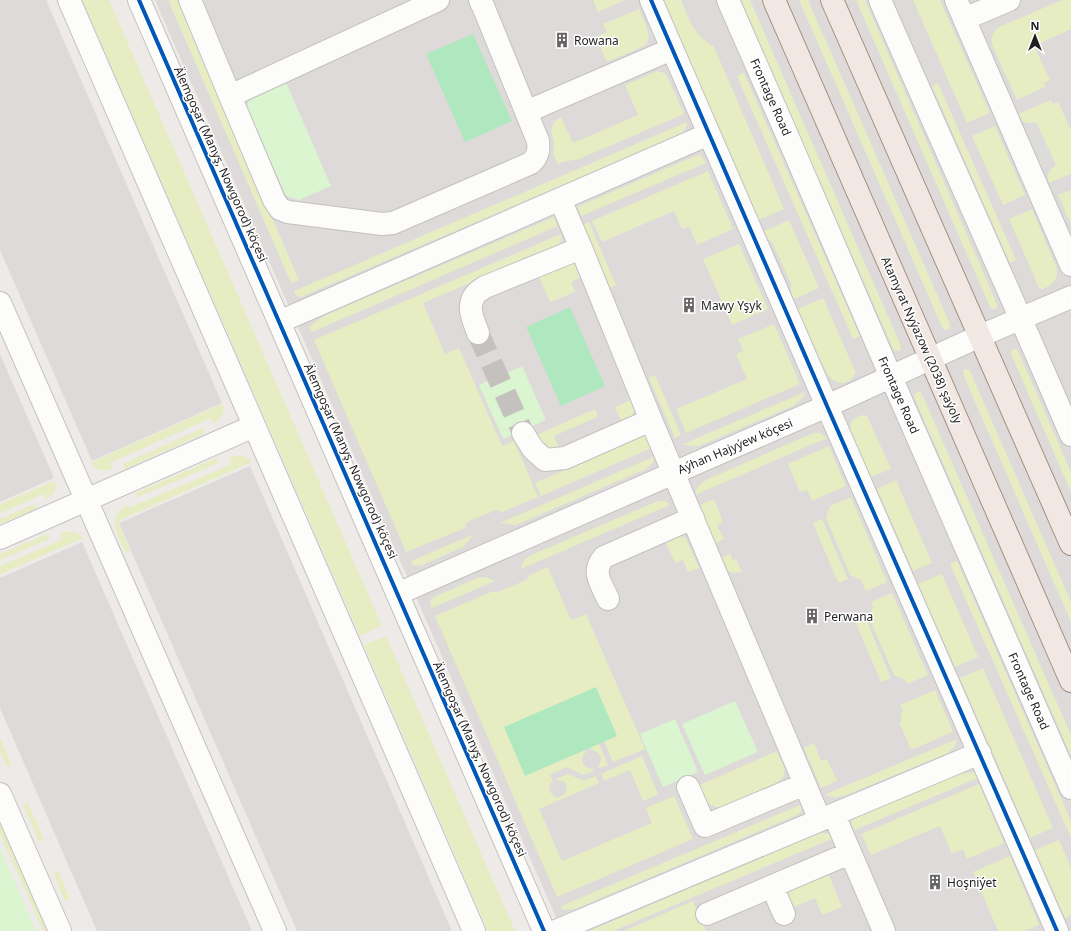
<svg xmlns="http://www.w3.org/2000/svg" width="1071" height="931" font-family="'Noto Sans',sans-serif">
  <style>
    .residential { fill: #dddad9 }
    .grass { fill: #e6edc3 }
    .park { fill: #dbf5d0 }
    .pitch { fill: #afe8be }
    .parking { fill: #dedcdb }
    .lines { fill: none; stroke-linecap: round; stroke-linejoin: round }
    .minor-tunnel { stroke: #c5c1bf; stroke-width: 22; stroke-dasharray: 22 11; stroke-linecap: butt }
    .minor-casing { stroke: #c3c1c0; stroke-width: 24 }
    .major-casing { stroke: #a48f83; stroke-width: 24 }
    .minor { stroke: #fcfcfb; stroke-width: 22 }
    .major { stroke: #f1e8e4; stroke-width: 22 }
    .cycleway-casing { stroke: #fff; stroke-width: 6 }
    .cycleway { stroke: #0057b8; stroke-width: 4 }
    .labels { text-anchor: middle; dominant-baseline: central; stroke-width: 3; stroke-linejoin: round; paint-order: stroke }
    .poi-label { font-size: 12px; fill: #1f1f1f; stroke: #fff; text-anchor: start }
    .street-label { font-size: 12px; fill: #1f1f1f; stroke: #fff }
  </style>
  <rect width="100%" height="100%" fill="#eeeae7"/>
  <path class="residential" d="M0 0H46L222 403 92 461 0 250Z
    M155 0H1071V931H562Z
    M0 354 54 478 0 502Z
    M250 466 452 931H297L119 523Z
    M82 542 252 931H97L0 708V578Z"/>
  <path class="grass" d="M82 0H109L382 626 360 636Z
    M168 0H178L299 280 291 283Z
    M593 0H625L598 12Z
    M663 0H681C690 21 693 34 714 47L784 209 759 220Z
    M741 0H750L901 346V349L899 351H896L893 349Z
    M799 0H808L950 324V327L948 330H945L942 327Z
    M856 0H865L997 304V307L995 309H992L990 307Z
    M913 0H940L990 113 967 123Z
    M1062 0H1071V29L1034 46 1050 80 1044 83 1045 87 1017 100 993 47C990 39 992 32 999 27Z
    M639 9C643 20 655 37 644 46L607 62 600 46 602 45 598 36 607 32 603 24Z
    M658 71 666 74 684 114 579 159 562 162 558 164 553 153 554 144 551 130 554 122 561 117 573 143 638 115 625 85Z
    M744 73 860 336 853 339 737 76Z
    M938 83 1016 260 1010 263 932 86Z
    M1051 100 1053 104 1058 102 1071 130V174L1049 183C1046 174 1049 170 1056 165L1036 122 1029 123 1023 122 1018 114Z
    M687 122C687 129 682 133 677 136L301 297 296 296 294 291Z
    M995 126 1025 195 1003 205 972 136Z
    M700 155 702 157 706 163 581 216 577 207 695 156Z
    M708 171 733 229 697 245 689 226 682 229 674 211 602 242 592 221Z
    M1071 190V224L1058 195Z
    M1032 209 1057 269C1058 280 1052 285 1043 289L1039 288 1009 219Z
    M554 217 558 226 312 332 309 327 318 320 326 315Z
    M789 220 819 288 794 299 791 293V284L773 244 767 237 764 231Z
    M589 222 616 285 610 288 582 225Z
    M561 234C563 239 560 243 557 246L423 303 445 354 459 348 502 446 514 441 538 497 502 512 496 510 467 522 465 528 406 552 314 340Z
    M739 244 768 309 732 325 703 259Z
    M573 260 580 278 571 282 575 292 550 302 538 275Z
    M823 298 856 373C849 386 836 386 827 374L798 309Z
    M774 324 800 384 686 433 676 409 747 379 736 354 743 351 738 339Z
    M1013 349H1016L1018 351 1071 472V492L1011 354V351Z
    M965 369H968L970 371 1071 602V622L963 374V371Z
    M655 375 681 435 675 438 649 378Z
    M805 392C804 398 798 402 793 406L699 446H690L683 444Z
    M917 392H920L922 394 1071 735V756L914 397V395Z
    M633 399C636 413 634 415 622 423L615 407Z
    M222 404 224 409C223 416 219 420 213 424L211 418 110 463 113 469C103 471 96 471 90 463Z
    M595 409 598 417 554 436 561 451 553 453 534 436Z
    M861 415 867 416 891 469 871 477 850 429 851 424 852 420Z
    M203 428 205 433 125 469 123 464Z
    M813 433H820L827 438 695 495C696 487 701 483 708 479Z
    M645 436 648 437 654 447 541 496 535 483 640 437Z
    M829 446 846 486 812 501 807 490 800 492 788 464Z
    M234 456C242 455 247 457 252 462L118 521 130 551 126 553C118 535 105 518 127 505L129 508 232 464 229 458Z
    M655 456 653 463 646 469 516 525 500 523Z
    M216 458 218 463 138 497 136 493Z
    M896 480 932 563 913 571 877 489Z
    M54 481C58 490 54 494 46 499L44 494 0 513V504Z
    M851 497 887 582 866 591 861 580 850 575 826 518 830 506Z
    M714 499 723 522 717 525 724 539 714 544 698 506Z
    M658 501H665L670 505 521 569C521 562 525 559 531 555Z
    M34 504 36 509 0 524V519Z
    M822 519 848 579 838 583 813 523Z
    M65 532C73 531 78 532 83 538L0 574V566L63 539 61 533Z
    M47 534 49 539 0 560V554Z
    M474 534 463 547 420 566 413 565 411 561Z
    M677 536H681L686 539 699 568 688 572 683 560 675 563 665 541Z
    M730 554 733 561 736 559 742 572C728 575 725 569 719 558Z
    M957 561 1071 821V838L950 564Z
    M548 567 571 620 586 614 645 749 613 762 604 741 617 735 525 775 585 750 586 752C578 760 583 768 593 769L594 771 583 775 567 767 550 775 553 781C550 784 548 786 550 790 556 811 580 781 557 780L556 779 568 774 584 781 596 776 599 783 539 809 562 861 652 823 646 808 674 796 693 839 557 897 435 616 491 592H498L526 580 530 575Z
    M942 574 978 657 955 667 918 584Z
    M486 577 495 581 432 608 430 602 434 597 477 578Z
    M892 593 928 675 907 684 905 680 894 675 869 618 873 606 871 602Z
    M865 617 891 678 881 682 855 621Z
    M386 636 515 931H488L364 645Z
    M983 668 1053 828 1030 838 960 678Z
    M935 690 953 732 911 750 899 722 902 721 900 714 903 712 900 705Z
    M0 738 12 765 7 767 0 751Z
    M957 739 955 746 948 753 849 794C842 796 832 800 826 794Z
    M814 743 821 761 827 759 837 781 821 788 804 748Z
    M599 744 608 765 599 768 598 766C604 759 601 751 591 750L590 747Z
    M777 751 785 770 783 777 781 780 772 787 721 807C708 808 702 796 695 787Z
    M642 756 658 794 643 801 630 770 604 781 601 774Z
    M974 772 976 773 978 778 850 832C849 823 852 820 859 816L957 774Z
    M979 784 1004 843 967 859 963 849 952 854 940 826 871 855 861 834Z
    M28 803 44 840 39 842 23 804Z
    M800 805C803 811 801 813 795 816L575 909 563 910 561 906Z
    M0 823 47 931H43L0 834Z
    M822 833 829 834 834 838 613 931H589L817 834Z
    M1059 840 1071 868V915L1065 918 1035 850Z
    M1010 856 1039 925 1025 931H998L973 872Z
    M58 870 70 899 65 901 53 873Z
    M828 873 842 907 822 915 815 898 789 909 786 897 788 894 795 887Z
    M693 901 706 931H624Z"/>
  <path class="park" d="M285 80 331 186 299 200 286 196 247 106 252 94Z
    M522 366 546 420 503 439 479 385Z
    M735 701 758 752 705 775 682 724Z
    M675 719 698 772 663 787 640 734Z
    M0 848 36 931H0Z"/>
  <path class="pitch" d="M473 34 512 121 465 142 426 54Z
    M570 307 605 386 561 406 526 327Z
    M596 687 617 736 525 776 504 727Z"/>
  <path class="parking" d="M1036 122 1055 165 1042 170 1023 128Z"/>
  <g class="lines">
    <path class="minor-tunnel" d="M478 333 523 433"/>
    <defs>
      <path id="minor" d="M69 0 474 931
        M139 0 544 931
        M190 0 230 96 274 200 280 209 288 212 382 224 393 223 531 163C538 156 539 151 538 141L483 6 480 0
        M651 0 827 406 1057 931
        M728 0 787 135 891 377 1071 788
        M880 0C943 145 1009 289 1071 435
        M956 0 1071 265
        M964 19 1009 0
        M230 96 438 0
        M526 112 672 49
        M560 199 581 248 651 420 820 820
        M0 303 275 931
        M279 322 709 134
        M478 333C474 321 466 307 475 295 477 292 482 289 485 287L581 248
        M523 433 533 449 545 460 565 458 651 420
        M0 538 254 426
        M397 594 827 406 980 336 1071 297
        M608 599C601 583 591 572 604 557L693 518
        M688 787 705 826 805 784
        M0 794 60 931
        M834 815 884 931
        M772 886 784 914
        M707 914 850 853
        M556 931 980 753"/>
      <path id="major" d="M774 0 1071 681
        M832 0 1071 544"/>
    </defs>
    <use href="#minor" class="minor-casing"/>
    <use href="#major" class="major-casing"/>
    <use href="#minor" class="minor"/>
    <use href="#major" class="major"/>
    <defs>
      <path id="cycleway" d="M139 0 544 931
        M651 0 827 406 1057 931"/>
    </defs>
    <use href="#cycleway" class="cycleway-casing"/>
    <use href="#cycleway" class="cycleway"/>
  </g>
  <defs>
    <symbol id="building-bare" viewBox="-9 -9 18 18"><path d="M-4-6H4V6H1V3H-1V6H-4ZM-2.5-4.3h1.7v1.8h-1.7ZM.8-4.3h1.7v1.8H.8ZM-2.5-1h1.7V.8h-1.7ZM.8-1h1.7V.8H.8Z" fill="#676665" stroke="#fff" stroke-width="2.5" paint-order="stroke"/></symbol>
  </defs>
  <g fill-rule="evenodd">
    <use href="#building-bare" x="551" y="29" width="22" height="22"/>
    <use href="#building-bare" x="678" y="294" width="22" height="22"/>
    <use href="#building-bare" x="801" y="605" width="22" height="22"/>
    <use href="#building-bare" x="924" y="871" width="22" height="22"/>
  </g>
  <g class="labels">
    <g class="poi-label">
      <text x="574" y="40">Rowana</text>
      <text x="701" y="305">Mawy Yşyk</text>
      <text x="824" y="616">Perwana</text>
      <text x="947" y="882">Hoşniýet</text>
    </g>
    <g class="street-label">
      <text transform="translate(771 97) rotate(66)">Frontage Road</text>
      <text transform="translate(221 164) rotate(66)">Älemgoşar (Manyş, Nowgorod) köçesi</text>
      <text transform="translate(922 340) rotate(66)">Atamyrat Nyýazow (2038) şaýoly</text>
      <text transform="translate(899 395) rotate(66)">Frontage Road</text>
      <text transform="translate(735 446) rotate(-23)">Aýhan Hajyýew köçesi</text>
      <text transform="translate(351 461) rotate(66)">Älemgoşar (Manyş, Nowgorod) köçesi</text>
      <text transform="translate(1029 691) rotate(66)">Frontage Road</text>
      <text transform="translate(480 759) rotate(66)">Älemgoşar (Manyş, Nowgorod) köçesi</text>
    </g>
  </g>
  <g transform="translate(1035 36)" stroke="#ffffff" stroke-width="3" paint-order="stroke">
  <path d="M0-3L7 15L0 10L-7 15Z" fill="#1f1f1f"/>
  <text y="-6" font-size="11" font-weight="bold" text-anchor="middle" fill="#1f1f1f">N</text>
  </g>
</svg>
